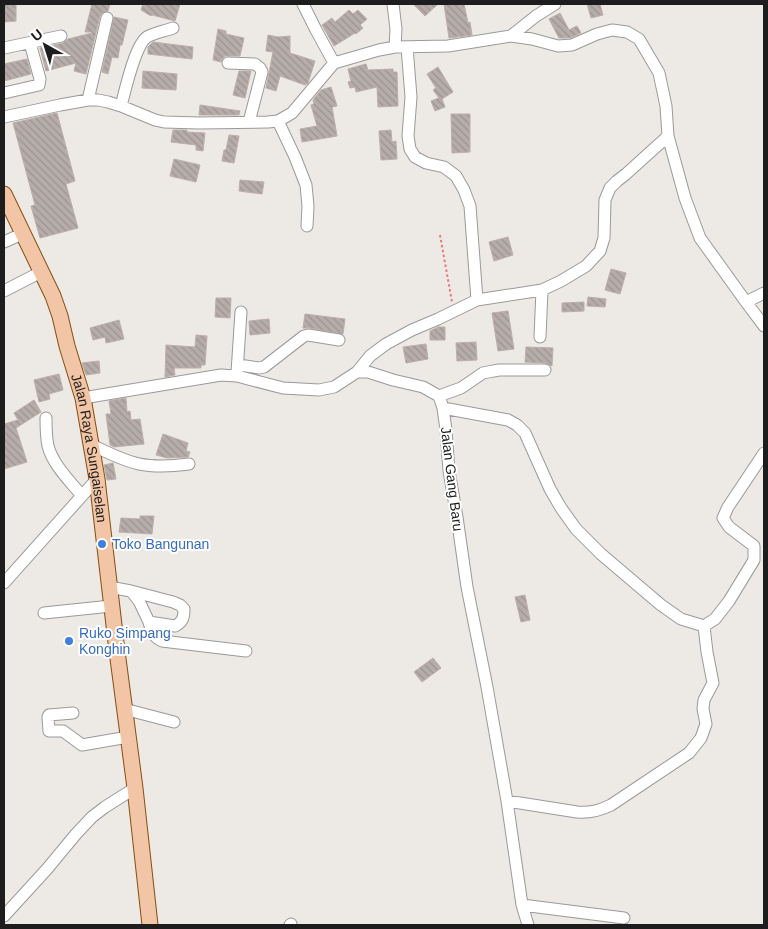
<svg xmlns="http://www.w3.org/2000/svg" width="768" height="929" font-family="Helvetica,sans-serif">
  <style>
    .building { fill: url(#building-back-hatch); stroke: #bdaea8 }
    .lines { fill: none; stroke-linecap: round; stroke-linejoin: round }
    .minor-casing { stroke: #9a9a9a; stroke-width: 13 }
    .major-casing { stroke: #864e10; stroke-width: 17 }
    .path { stroke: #ea787d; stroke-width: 2; stroke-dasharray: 2.5 2.5; stroke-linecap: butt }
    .minor { stroke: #fff; stroke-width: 11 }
    .major { stroke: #f1c5a5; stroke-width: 15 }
    .shop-dot { fill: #3f7fe0; stroke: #fff; stroke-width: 2 }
    .labels { text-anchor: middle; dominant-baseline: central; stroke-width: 4; stroke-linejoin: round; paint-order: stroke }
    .street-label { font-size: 14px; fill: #1d1d1d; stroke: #fff }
    .shop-label { font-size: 14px; fill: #366cbe; stroke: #fff; text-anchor: start }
  </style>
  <defs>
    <pattern id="building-back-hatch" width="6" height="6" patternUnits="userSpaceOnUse" patternTransform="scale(1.25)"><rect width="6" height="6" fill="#b6adaa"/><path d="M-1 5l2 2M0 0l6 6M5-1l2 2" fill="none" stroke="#9c9492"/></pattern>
  </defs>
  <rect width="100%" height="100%" fill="#ede9e4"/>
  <path class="building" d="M4 4H16V21L4 22Z
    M92 4H110L108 11 102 13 100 16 86 74 74 71 76 63 46 71 40 48 63 43 68 39 92 33V32H85Z
    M143 4H180L175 21 152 15 151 16 141 10Z
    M413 4H438L425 16Z
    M444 4H464L468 23 470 22 472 35 449 38Z
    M587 4H600L603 15 591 18Z
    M349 10 353 14 358 10 367 19 360 25 363 28 356 34 355 33 334 46 322 25 332 18 335 22Z
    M560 13 569 30 577 26 581 33 570 38H559L549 19Z
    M114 17 128 20 122 45H120L118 58 112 57 108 74 102 72Z
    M218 29 226 31V34L244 38 240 56H225L222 59 221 62 213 60Z
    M268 35 278 37 290 36V53L315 61 308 83 305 85 280 76 276 91 266 88 273 52 266 51Z
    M153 42 193 47 192 59 148 54V47Z
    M27 59 31 74 4 81V64Z
    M366 64 368 70 393 69V72H397L398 106 378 107 377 87 356 92 355 87 350 88 348 82 351 81 348 69Z
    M438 67 453 92 442 99 445 107 435 111 431 101 439 98 433 90 436 88 427 74Z
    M143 71 177 74 176 90 142 88Z
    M239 71H251L245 98 233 95Z
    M331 87 337 106 332 107 337 136 302 142 300 129 317 126 311 105 314 104 313 100 321 90Z
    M200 105 240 111 239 115H199Z
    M57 113 75 181 66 184 78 228 40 238 31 206 35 205 13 123Z
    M451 114H470V152L452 153Z
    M173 130H187V132L205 133 203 151 196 150V145L171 142Z
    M391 130 392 142 396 141 397 159 381 160 379 131Z
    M229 135 239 136 234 163 222 161 224 150H226Z
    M174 159 200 165 196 182 170 176Z
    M240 180 264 182 262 194 239 191Z
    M508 237 513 255 494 261 489 242Z
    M611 269 626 273 620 294 605 290Z
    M588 297 606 299 605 307 587 306Z
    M216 298H231L230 318 215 317Z
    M584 302V311L562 312V303Z
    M508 311 514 349 498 351 492 313Z
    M305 314 345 319 343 334 309 328H303Z
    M269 319 270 333 250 335 249 321Z
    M119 320 124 339 106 343 105 337 93 340 90 328Z
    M438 327H445V340H430V331Z
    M196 335 207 336 205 365H201V368H174L175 375 165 377 166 345 195 347Z
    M476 342 477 360 457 361 456 343Z
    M426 344 428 359 406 363 403 347Z
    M526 347 553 348 552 366 545 363 525 362Z
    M99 361 100 373 86 375 82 363Z
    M59 374 63 390 49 394 50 399 39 402 34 380Z
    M126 398 127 412 130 411 131 420 140 419 144 444 114 447 110 445 106 414H111L109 401Z
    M34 400 41 412 16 428 27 462 4 469V424L18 420 14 413Z
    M163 434 188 443 186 451 190 452 188 457 167 458 156 455Z
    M113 463 116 479 107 480 104 465Z
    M140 516H154L152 534 119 532 121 518 140 519Z
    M525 595 530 620 521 622 515 597Z
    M433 658 441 668 422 682 414 672Z"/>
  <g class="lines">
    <defs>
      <path id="minor" d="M303 4 316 30 334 63
        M511 36 536 16 555 4
        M395 47 448 46 511 36 532 39 558 46 572 45 597 34 612 30 627 32 639 39 659 73 666 106 668 136 685 198 700 238 746 302 764 326
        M407 47 411 97 408 136 410 149 415 157 426 163 444 167 456 176 464 190 470 206 477 300
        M4 48 61 36
        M228 63 255 64 260 68 262 72 249 122
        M4 93 39 85 40 79 30 43
        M88 100 107 18
        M121 106C125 91 135 45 147 37 154 33 165 31 173 28
        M4 117 60 105 88 100H98L108 102 121 106 155 120 164 122 199 123 268 122 278 121 292 113 334 63 379 50 395 47 396 29 393 4
        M278 121 295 157 306 185 308 206 307 226
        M4 242 22 234
        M4 291 41 272
        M746 302 764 293
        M540 337 542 290
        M239 365 259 368 264 367 304 336 308 335 339 340
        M237 372 241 312
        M357 372 370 356 386 344 412 330 438 319 477 300 542 290 561 281 586 266 600 251 604 238 605 200 610 188 617 181 626 174 668 136
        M439 396 461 388 483 373 488 372 499 370H545
        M83 398 221 375 237 376 283 388 319 390 334 387 357 372H368L393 380 423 387 439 396 443 408 446 430 449 471 457 517 467 587 487 687 507 801 522 905 528 925
        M443 408 508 420 517 425 525 433 550 489 561 508 576 529 601 554 661 605 681 619 704 626 715 619 729 601 754 560V546L729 527 723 518 728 507 764 453
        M46 418C46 427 46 437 48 446 53 465 70 481 82 496
        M92 445C130 464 146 470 189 464
        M4 583 97 479
        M109 587 131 591 173 602 180 605 184 609C184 617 183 622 175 626L149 622
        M131 591 139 601 149 622 152 633 157 638 162 641 246 651
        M44 613 111 606
        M124 709 174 722
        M73 713 49 715 48 717 49 731H63L82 745 128 737
        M507 801 577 812C590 813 599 811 611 805L689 753 701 738 706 724 703 709 704 700 713 683 707 652 704 626
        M522 905 624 918
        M4 916 47 869 76 834 92 817 105 807 135 788
        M290 925 291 924"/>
      <g id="major">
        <path id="s1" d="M4 194 53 296 60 316 67 346 83 398 97 479 117 651 135 788 150 925"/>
      </g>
    </defs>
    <use href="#minor" class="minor-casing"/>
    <use href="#major" class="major-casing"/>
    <path class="path" d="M440 235 452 302"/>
    <use href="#minor" class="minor"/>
    <use href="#major" class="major"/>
  </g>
  <g class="shop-dot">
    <circle cx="102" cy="544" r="5"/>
    <circle cx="69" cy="641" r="5"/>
  </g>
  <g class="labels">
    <g class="street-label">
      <text stroke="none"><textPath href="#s1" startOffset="270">Jalan Raya Sungaiselan</textPath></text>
      <text transform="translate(452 479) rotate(83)">Jalan Gang Baru</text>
    </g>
    <g class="shop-label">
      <text x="112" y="544">Toko Bangunan</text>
      <text x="79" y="633">Ruko Simpang<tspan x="79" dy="16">Konghin</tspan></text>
    </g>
  </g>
  <rect width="768" height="929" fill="none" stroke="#1d1d1d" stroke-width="10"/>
  <g transform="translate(45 45) rotate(321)" stroke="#ffffff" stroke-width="4" paint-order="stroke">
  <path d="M0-4L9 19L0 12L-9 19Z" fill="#1d1d1d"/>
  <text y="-8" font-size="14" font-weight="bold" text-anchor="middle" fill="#1d1d1d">U</text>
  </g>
</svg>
